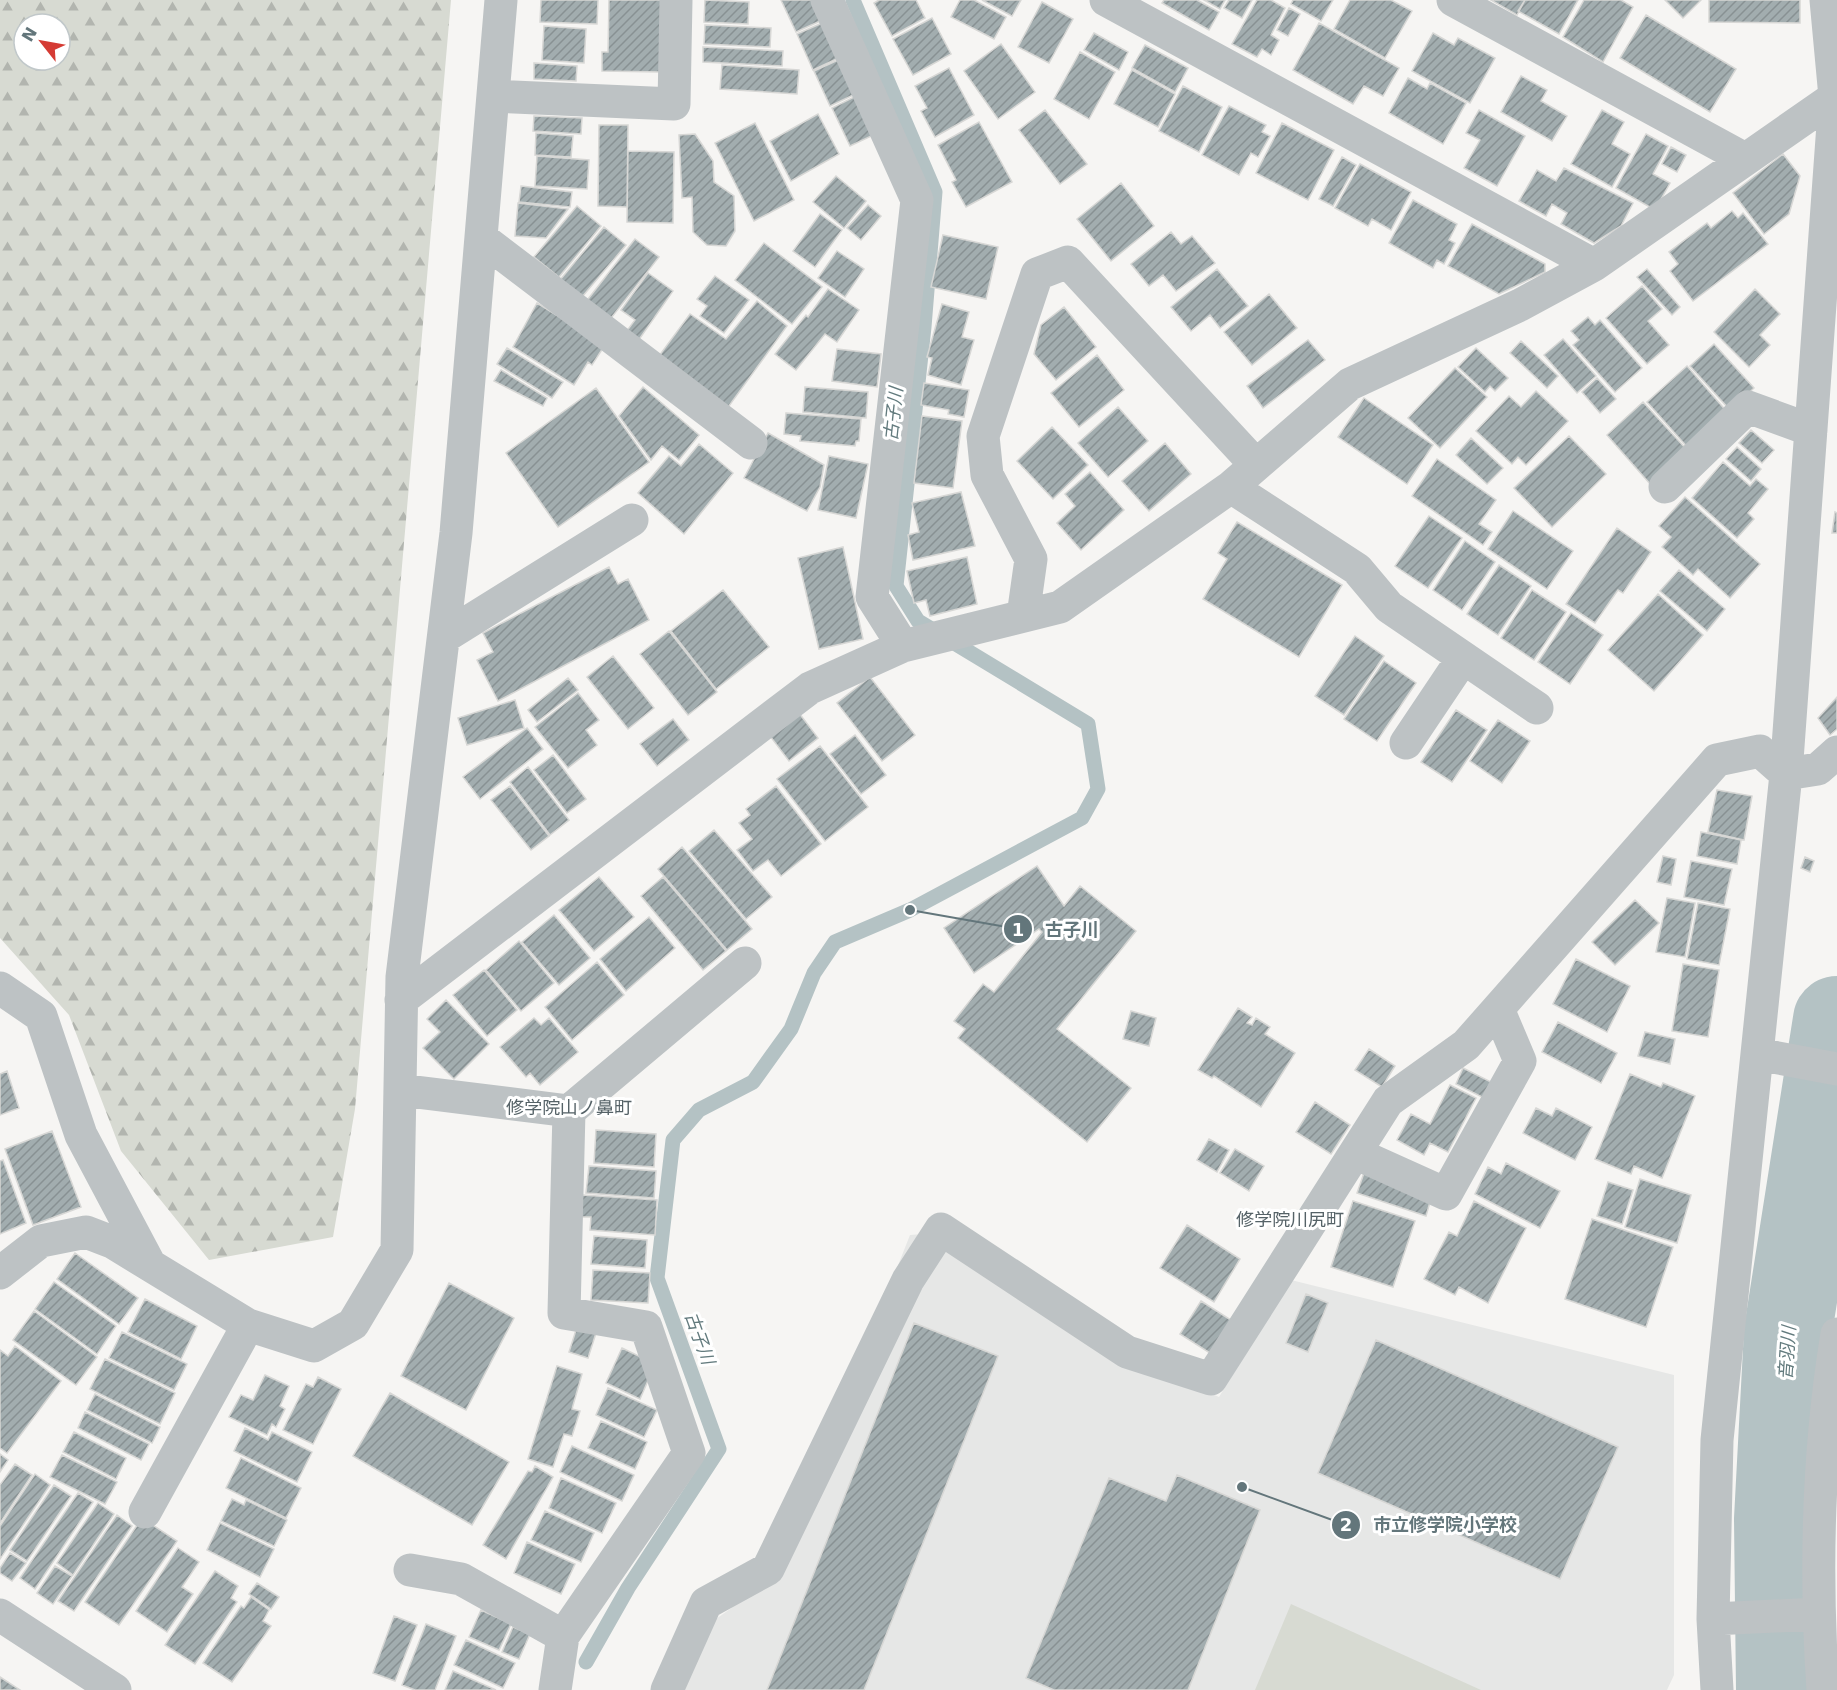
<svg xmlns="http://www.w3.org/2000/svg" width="1837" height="1690" font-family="'DejaVu Sans','Noto Sans JP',sans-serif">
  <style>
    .built { fill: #e6e7e6 }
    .forest { fill: url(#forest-firs); fill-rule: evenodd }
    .pitch { fill: #d7dad2 }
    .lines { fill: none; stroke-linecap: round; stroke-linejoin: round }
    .stream { stroke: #b4c2c4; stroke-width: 15 }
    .river { stroke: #b4c2c4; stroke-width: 88 }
    .building { fill: url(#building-hatch); stroke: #d7d7d5; stroke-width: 1.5 }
    .minor { stroke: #bdc2c4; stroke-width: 33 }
    .labels { text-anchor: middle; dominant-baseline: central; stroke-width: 6; stroke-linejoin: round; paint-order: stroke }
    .water-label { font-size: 18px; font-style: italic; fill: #637b7e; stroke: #fff }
    .neighbourhood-label { font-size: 18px; fill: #556267; stroke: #fff }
    .leader { fill: none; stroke: #63767b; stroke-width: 2 }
    .callout-dot { fill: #63767b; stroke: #fff; stroke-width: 2 }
    .mark-label { font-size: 18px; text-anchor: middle; font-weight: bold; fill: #fff }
    .callout-label { font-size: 18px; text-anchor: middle; font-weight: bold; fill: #63767b; stroke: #fff; stroke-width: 6; stroke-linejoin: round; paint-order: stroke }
  </style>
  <defs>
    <pattern id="forest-firs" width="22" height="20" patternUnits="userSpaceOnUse" patternTransform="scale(1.5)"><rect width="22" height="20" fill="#d7dad2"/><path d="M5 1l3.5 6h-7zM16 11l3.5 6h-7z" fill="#b2b5af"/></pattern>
    <pattern id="building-hatch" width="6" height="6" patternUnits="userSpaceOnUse" patternTransform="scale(1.5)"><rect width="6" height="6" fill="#a2adaf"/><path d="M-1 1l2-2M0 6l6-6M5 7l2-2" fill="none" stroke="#889193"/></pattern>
  </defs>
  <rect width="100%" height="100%" fill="#f6f5f3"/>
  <path class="built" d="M936 1233 1062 1327 1219 1397 1291 1280 1674 1375V1675L1667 1690H668L688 1639 775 1577 910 1235Z"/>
  <path class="forest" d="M0 0H451L355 1109 333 1237 209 1260 121 1151 69 1015 0 938ZM24 24H60V60H24Z"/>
  <path class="pitch" d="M1291 1604 1481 1690H1255Z"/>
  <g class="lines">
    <path class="stream" d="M586 1662 628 1588 719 1449 657 1278 673 1140 699 1110 753 1082 791 1029 814 973 835 942 910 910 1082 818 1098 789 1088 724 918 621 896 586 924 327 935 192 853 0"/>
    <path class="river" d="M1780 1690 1778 1519 1788 1331 1837 1020"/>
  </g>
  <path class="building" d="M541 0H598L597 24 540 22Z
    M609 0H662L660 72 602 71V52H608Z
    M705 0 749 2 748 24 704 22Z
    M781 0H822L829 17 796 32Z
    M879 0H916L925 18 892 36 874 3Z
    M960 0H974L1006 17 994 39 951 17Z
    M982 0H1021L1012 16Z
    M1164 0H1197L1219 12 1209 30 1162 3Z
    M1204 0H1225L1220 9Z
    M1229 0H1252L1242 18 1224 8Z
    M1257 0H1271L1285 8 1271 35 1279 40 1271 55 1262 49 1257 57 1232 44Z
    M1293 0H1333L1321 21 1291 4Z
    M1350 0H1391L1412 11 1385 58 1334 29Z
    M1491 0H1525L1517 15Z
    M1525 0H1578L1559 34 1518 11Z
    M1584 0H1621L1633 7 1603 62 1563 37Z
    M1665 0H1701L1683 18Z
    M1709 0H1800V23L1709 22Z
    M1042 2 1073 19 1049 63 1018 47Z
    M1289 8 1300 14 1288 36 1277 30Z
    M1646 15 1736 69 1710 112 1620 58Z
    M932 18 951 54 913 75 893 39Z
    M829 20 845 55 813 70 797 34Z
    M1319 23 1399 68 1383 96 1364 86 1353 104 1293 70Z
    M705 25 771 28 770 47 704 44Z
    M544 26 586 29 584 63 542 60Z
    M1094 33 1128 52 1119 70 1084 50Z
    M1433 33 1454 45 1458 38 1495 58 1470 103 1412 71Z
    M1001 44 1035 92 998 119 964 71Z
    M1145 45 1188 68 1175 92 1132 68Z
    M703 47 783 51 782 66 703 62Z
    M1080 52 1115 72 1089 119 1054 99Z
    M849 55 864 90 830 106 814 71Z
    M534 63 577 66 576 81 534 79Z
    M722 65 799 70 797 94 720 89Z
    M949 68 974 115 935 137 921 111 927 108 915 86Z
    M1132 70 1175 94 1158 127 1114 104Z
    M1521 76 1547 90 1541 101 1567 116 1552 141 1501 112Z
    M1408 78 1427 89 1430 83 1466 103 1443 144 1389 113Z
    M1183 86 1222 107 1199 152 1159 131Z
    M864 92 882 131 850 146 832 108Z
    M1229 106 1266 125 1262 132 1270 136 1258 157 1251 153 1239 175 1202 155Z
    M1045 110 1087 164 1060 184 1019 130Z
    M1479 110 1525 136 1497 186 1464 168 1480 140 1466 133Z
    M1602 110 1624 122 1612 144 1630 154 1612 187 1571 164Z
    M818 114 839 154 791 181 770 141Z
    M534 116 582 118 581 134 533 131Z
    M979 122 1012 182 966 207 952 182 956 180 938 145Z
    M755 123 794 200 754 221 715 143Z
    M1282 123 1334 150 1308 200 1256 173Z
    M599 125H628L627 207 598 206Z
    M536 133 573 136 571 157 535 155Z
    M695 134 713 161 714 182 734 196 735 231 726 246 707 245 693 232 692 197 682 198 679 135Z
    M1646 134 1668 146 1653 174 1670 183 1655 210 1616 188Z
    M1671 147 1686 155 1677 172 1662 164Z
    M628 151 674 152 673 223 627 222Z
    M1783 154 1800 176 1789 214 1764 234 1733 193Z
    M537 156 589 160 587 189 535 186Z
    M1342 157 1356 165 1333 206 1319 199Z
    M1360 164 1411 192 1391 230 1372 219 1368 226 1335 208Z
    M1564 168 1633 203 1621 226 1594 243 1561 224 1567 213 1552 204 1546 216 1519 201 1537 170 1556 181Z
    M836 176 866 201 844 228 813 202Z
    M1121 183 1154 226 1111 261 1077 219Z
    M521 186 572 192 570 207 519 202Z
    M1413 200 1457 224 1449 240 1455 243 1444 264 1437 260 1433 268 1389 243Z
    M518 203 568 209 546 238 515 236Z
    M868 205 881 216 861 240 847 228Z
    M577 206 601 226 559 277 534 257Z
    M1732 211 1738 218 1743 213 1768 244 1693 301 1670 271 1678 264 1669 252 1707 223 1711 228Z
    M820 214 842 230 815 267 793 251Z
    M1472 224 1545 264V272L1499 294 1448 266Z
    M604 227 626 245 582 297 560 280Z
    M1171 232 1181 244 1192 236 1215 263 1176 291 1163 275 1149 286 1131 264Z
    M943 235 998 247 986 299 931 287Z
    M635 239 659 257 608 322 585 303Z
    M764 243 822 287 792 324 735 280Z
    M837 251 864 269 845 297 818 278Z
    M1217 269 1248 306 1220 328 1210 315 1191 331 1171 307Z
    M1647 269 1680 307 1672 315 1637 277Z
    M648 273 673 291 638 341 626 332 635 320 621 310Z
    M715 276 749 300 724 333 700 316 707 306 697 299Z
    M1642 286 1662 309 1648 321 1669 345 1647 364 1606 318Z
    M828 289 859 310 837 342 825 334 796 370 775 354 806 315 808 317Z
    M1755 289 1780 314 1760 335 1770 345 1749 367 1714 332Z
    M1269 294 1297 328 1252 365 1224 332Z
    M757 301 787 326 726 410 656 360 690 314 726 339Z
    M537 303 605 345 592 365 588 362 574 385 513 347Z
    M942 304 969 312 962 337 974 340 961 385 928 375 932 358 927 357Z
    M1064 307 1096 347 1056 380 1034 354 1041 325Z
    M1588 317 1595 325 1600 320 1642 368 1615 392 1573 345 1579 340 1571 331Z
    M1563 339 1596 376 1577 393 1544 355Z
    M1308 340 1325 360 1263 408 1247 386Z
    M1521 341 1558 376 1547 388 1510 353Z
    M1714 344 1754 388 1730 410 1690 366Z
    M507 348 563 382 552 398 497 364Z
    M1476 348 1508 378 1495 391 1490 386 1485 392 1458 367Z
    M837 349 881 354 877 387 832 381Z
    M1097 355 1124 390 1079 427 1051 393Z
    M1687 366 1728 413 1689 449 1647 402Z
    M1455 368 1487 397 1440 448 1408 418Z
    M501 370 547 398 543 406 494 381Z
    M1597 378 1616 399 1600 413 1582 392Z
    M924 383 969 390 964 417 948 414 949 410 921 405Z
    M643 387 699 435 679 460 662 446 651 460 619 416Z
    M805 387 868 392 866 418 803 412Z
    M596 388 649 462 558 527 506 453Z
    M1536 391 1568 421 1526 465 1518 457 1512 464 1476 431 1509 396 1521 407Z
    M1364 398 1433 445 1407 484 1338 437Z
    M1643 402 1688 451 1651 485 1607 435Z
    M1118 407 1148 441 1108 477 1078 443Z
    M786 413 861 419 859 441H856L855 446 800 441 801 436 784 434Z
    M922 416 962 421 953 488 914 483Z
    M1052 427 1088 465 1053 499 1017 461Z
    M1751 430 1774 450 1762 463 1739 443Z
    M768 433 824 465 820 487 807 511 744 478Z
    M1569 436 1606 474 1552 527 1514 488Z
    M1471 438 1503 468 1487 484 1456 455Z
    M1165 443 1191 474 1149 511 1122 481Z
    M699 444 733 473 684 534 638 493 669 456 681 466Z
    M1737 447 1761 469 1751 481 1726 459Z
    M829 456 868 464 856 518 818 510Z
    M1437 459 1496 500 1479 524 1492 532 1483 545 1412 496Z
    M1723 462 1750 486 1756 479 1768 489 1748 513 1754 519 1737 538 1692 498Z
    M1090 472 1124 510 1081 550 1057 523 1075 506 1065 494Z
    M961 492 975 546 913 560 908 535 919 532 912 503Z
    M1685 497 1760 564 1730 598 1698 569 1693 575 1662 547 1671 537 1659 526Z
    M1513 511 1573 551 1547 589 1488 549Z
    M1835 512 1837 513V533H1832Z
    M1429 516 1462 538 1428 588 1395 566Z
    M1237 522 1342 585 1299 657 1203 599 1227 559 1218 553Z
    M1617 528 1651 552 1623 593 1618 590 1595 623 1566 604Z
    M1465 541 1495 562 1462 610 1433 590Z
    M843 547 863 639 819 649 798 558Z
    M967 557 977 604 930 616 926 600 914 603 907 571Z
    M1499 565 1531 586 1498 635 1467 614Z
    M609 567 618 584 628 579 649 620 498 701 477 660 493 652 483 633Z
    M1679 570 1725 609 1707 631 1660 591Z
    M723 590 769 647 716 689 671 631Z
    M1532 590 1566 612 1534 660 1501 638Z
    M1658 594 1703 635 1654 691 1608 650Z
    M1571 613 1603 635 1570 684 1538 662Z
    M669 631 717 692 688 715 640 654Z
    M1355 636 1384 656 1344 715 1315 696Z
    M613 656 654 708 628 729 587 677Z
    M1384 661 1416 683 1377 741 1344 719Z
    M870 677 915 735 882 761 837 703Z
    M568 678 578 690 537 722 528 710Z
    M578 693 599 720 586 730 597 745 568 768 535 727Z
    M1837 697V729L1830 735 1818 718Z
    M515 700 524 728 467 745 458 718Z
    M1456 710 1487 730 1452 782 1421 762Z
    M799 713 818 738 789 761 770 736Z
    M673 719 689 740 657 766 640 744Z
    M1498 720 1530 741 1502 783 1470 761Z
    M527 728 543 749 480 799 463 777Z
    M855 735 886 775 861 794 830 754Z
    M820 746 868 807 825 841 777 779Z
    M553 755 586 799 567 813 534 770Z
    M528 767 569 820 550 835 510 782Z
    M510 786 549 836 531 850 491 800Z
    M776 786 821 844 781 876 768 860 753 871 737 850 752 839 739 823 750 815 746 809Z
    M1717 790 1752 796 1744 840 1708 832Z
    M714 830 772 897 746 919 689 851Z
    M1701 832 1741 840 1737 864 1697 856Z
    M682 847 752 929 727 950 658 869Z
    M1663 856 1676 859 1671 885 1657 882Z
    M1805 857 1814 861 1810 872 1801 868Z
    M1691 861 1732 869 1724 905 1684 897Z
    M1037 866 1064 906 1080 886 1136 931 1057 1029 1131 1088 1087 1142 958 1038 965 1029 954 1021 983 984 994 992 1042 932 1039 929 974 973 944 928Z
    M599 877 634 917 594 951 559 910Z
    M663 877 726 951 703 970 641 896Z
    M1667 898 1695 903 1685 957 1656 952Z
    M1635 900 1659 923 1615 965 1592 942Z
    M1698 903 1730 909 1719 965 1687 959Z
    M554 915 590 958 559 985 522 942Z
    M649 917 675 948 626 991 600 959Z
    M519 941 554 983 521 1011 486 970Z
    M1576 959 1630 986 1607 1032 1553 1004Z
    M597 962 624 995 572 1040 545 1007Z
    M1683 964 1719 970 1708 1037 1672 1031Z
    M484 970 517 1010 487 1036 453 995Z
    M446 1000 489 1044 454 1079 423 1048 440 1032 427 1019Z
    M1238 1008 1252 1017 1247 1023 1252 1025 1256 1018 1270 1027 1265 1034 1295 1053 1261 1107 1214 1076 1212 1078 1198 1070Z
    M1131 1011 1156 1018 1149 1046 1123 1039Z
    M534 1018 541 1025 549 1018 578 1052 540 1085 530 1073 526 1077 500 1047Z
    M1558 1022 1617 1053 1601 1083 1542 1052Z
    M1645 1032 1675 1039 1670 1064 1638 1056Z
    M1369 1049 1395 1066 1382 1087 1355 1070Z
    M1463 1068 1491 1082 1484 1098 1456 1084Z
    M7 1071 19 1108 0 1115V1074Z
    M1630 1074 1661 1087 1663 1083 1695 1096 1662 1178 1634 1166 1631 1174 1595 1159Z
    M1450 1085 1476 1098 1448 1152 1430 1143 1424 1155 1397 1140 1411 1114 1430 1124Z
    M1315 1102 1350 1125 1331 1154 1296 1132Z
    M1536 1108 1552 1116 1556 1108 1592 1127 1575 1160 1523 1133Z
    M596 1130 656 1134 654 1167 594 1163Z
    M52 1131 81 1207 33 1225 5 1149Z
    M1209 1139 1229 1150 1217 1172 1197 1160Z
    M1235 1149 1264 1166 1249 1191 1220 1173Z
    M3 1160 26 1223 0 1234V1161Z
    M1506 1163 1560 1191 1540 1228 1475 1194 1488 1167 1501 1174Z
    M589 1166 656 1171 654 1198 586 1193Z
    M1364 1173 1432 1195 1426 1216 1357 1193Z
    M1640 1179 1691 1195 1677 1243 1625 1227Z
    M1608 1182 1633 1190 1622 1224 1597 1216Z
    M582 1195 657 1200 655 1235 590 1230 591 1217H581Z
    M1353 1201 1415 1221 1393 1287 1331 1267Z
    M1474 1201 1526 1228 1488 1303 1459 1287 1455 1295 1424 1279 1449 1232 1457 1236Z
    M1592 1219 1673 1247 1646 1327 1565 1299Z
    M1187 1225 1240 1259 1214 1302 1160 1268Z
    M594 1236 647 1240 645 1268 591 1264Z
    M75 1253 138 1298 119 1324 57 1279Z
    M593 1270 650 1273 648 1303 591 1300Z
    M54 1282 116 1326 97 1354 35 1309Z
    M449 1283 514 1318 466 1410 401 1376Z
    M1306 1294 1328 1303 1308 1352 1286 1343Z
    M145 1299 197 1326 181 1359 128 1332Z
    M1201 1301 1234 1322 1213 1355 1180 1334Z
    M34 1311 97 1357 76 1385 13 1340Z
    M914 1323 998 1356 864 1690H767Z
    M578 1324 597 1330 588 1358 569 1352Z
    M122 1332 187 1364 174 1390 109 1358Z
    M1376 1340 1618 1447 1560 1579 1318 1473Z
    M15 1346 61 1381 7 1453 0 1448V1350L8 1356Z
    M622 1348 645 1359 653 1369 640 1399 606 1383Z
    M105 1359 175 1393 160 1424 90 1389Z
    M557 1366 582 1374 572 1409 580 1411 572 1436 564 1434 553 1467 528 1459Z
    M265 1375 289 1386 280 1406 285 1409 276 1427 272 1424 267 1435 229 1417 241 1395 253 1400Z
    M318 1377 341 1389 313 1444 283 1430 306 1384 313 1387Z
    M608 1388 657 1410 644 1437 596 1415Z
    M390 1393 509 1462 472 1525 353 1456Z
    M95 1394 160 1427 152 1443 87 1410Z
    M85 1412 149 1444 141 1460 78 1428Z
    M601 1421 647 1442 635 1469 588 1448Z
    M245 1428 268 1440 272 1432 312 1452 297 1482 234 1451Z
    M74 1432 126 1458 116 1479 63 1452Z
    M572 1446 634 1475 622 1501 560 1472Z
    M0 1454 8 1460 0 1472Z
    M62 1455 117 1482 105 1504 50 1477Z
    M241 1458 301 1488 286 1518 226 1488Z
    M15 1464 32 1475 0 1523V1485Z
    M535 1466 553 1477 506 1559 483 1545 528 1471 532 1472Z
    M35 1474 50 1485 0 1559V1526Z
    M1177 1475 1260 1510 1188 1690H1054L1026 1678 1109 1478 1166 1501Z
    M561 1478 616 1503 602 1533 549 1508Z
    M54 1485 71 1496 27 1561 10 1550Z
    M78 1493 93 1502 35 1589 20 1578Z
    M232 1499 244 1505 246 1500 287 1520 274 1546 221 1521Z
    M98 1503 114 1514 73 1575 57 1563Z
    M545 1511 594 1533 581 1562 531 1540Z
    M117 1515 132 1526 74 1611 58 1601Z
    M142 1518 177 1541 119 1625 85 1602Z
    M220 1523 274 1549 260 1577 207 1550Z
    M527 1542 575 1564 561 1594 514 1573Z
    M178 1548 199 1562 182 1587 193 1594 167 1632 136 1611Z
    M10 1553 26 1563 12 1581 0 1573V1568Z
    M55 1566 72 1576 53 1604 37 1593Z
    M215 1571 238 1586 231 1598 237 1602 195 1664 165 1645Z
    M257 1583 279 1597 271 1609 249 1594Z
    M251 1597 269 1610 263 1621 271 1626 232 1682 203 1663 241 1606 244 1608Z
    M481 1610 511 1624 499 1650 469 1637Z
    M394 1616 417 1625 395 1681 373 1673Z
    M426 1624 456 1636 435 1690H415L402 1685Z
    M513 1627 530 1634 519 1659 502 1652Z
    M466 1640 515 1663 503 1688 454 1665Z
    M453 1671 496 1690H445Z
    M0 1677 20 1690H0Z"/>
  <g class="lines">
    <path class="minor" d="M827 0 917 200 872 597 903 646
      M1106 0 1594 265
      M1453 0 1745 159
      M493 96 674 104 676 0
      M481 238 751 443
      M1231 487 1357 569 1389 607 1537 708
      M1665 487 1748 407 1811 430
      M1023 616 1031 559 987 475 983 436 1037 274 1068 262 1256 465
      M444 637 632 520
      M1406 743 1463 658
      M0 988 41 1016 81 1135 150 1265
      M401 1000 810 688 903 646 1060 607 1231 487 1350 384 1520 305 1594 265 1835 97 1837 99
      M1757 1054 1837 1069
      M400 1090 569 1111 745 963
      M1355 1153 1446 1194 1520 1061 1498 1009
      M0 1273 41 1241 86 1232 112 1242 248 1325 314 1346 353 1324 397 1250 402 977 456 533 501 0
      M145 1512 248 1325
      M410 1570 461 1579 563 1636
      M0 1615 115 1690
      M1713 1619 1818 1614
      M555 1690 563 1636 689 1453 646 1327 564 1313 569 1111
      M667 1690 706 1603 768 1569 908 1280 941 1229 1127 1352 1211 1379 1388 1101 1466 1045 1717 760 1760 751 1786 774 1818 769 1837 752
      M1717 1690 1713 1619 1717 1440 1786 774 1835 97 1826 0
      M1823 1690C1815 1572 1818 1450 1837 1334"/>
  </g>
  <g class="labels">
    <g class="water-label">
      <text transform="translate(893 414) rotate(-84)">古子川</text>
      <text transform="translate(700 1338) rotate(70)">古子川</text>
      <text transform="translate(1787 1353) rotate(-86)">音羽川</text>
    </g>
    <g class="neighbourhood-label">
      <text x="569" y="1107">修学院山ノ鼻町</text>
      <text x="1290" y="1219">修学院川尻町</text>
    </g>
  </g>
  <path class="leader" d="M910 910L1018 929M1242 1487L1346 1525"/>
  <g class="callout-dot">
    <circle cx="910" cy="910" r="6"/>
    <circle cx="1242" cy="1487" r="6"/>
    <circle cx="1018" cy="929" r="15"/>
    <circle cx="1346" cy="1525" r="15"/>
  </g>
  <g class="mark-label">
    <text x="1018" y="936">1</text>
    <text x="1346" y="1531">2</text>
  </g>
  <g class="callout-label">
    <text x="1072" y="936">古子川</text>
    <text x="1445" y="1531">市立修学院小学校</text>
  </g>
  <g transform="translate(42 42) rotate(301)"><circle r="28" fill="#ffffff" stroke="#c1c8ca" stroke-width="1.5"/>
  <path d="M0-4.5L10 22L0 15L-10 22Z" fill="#d53b34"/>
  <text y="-9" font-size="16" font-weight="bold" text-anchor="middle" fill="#63767b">N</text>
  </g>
</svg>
